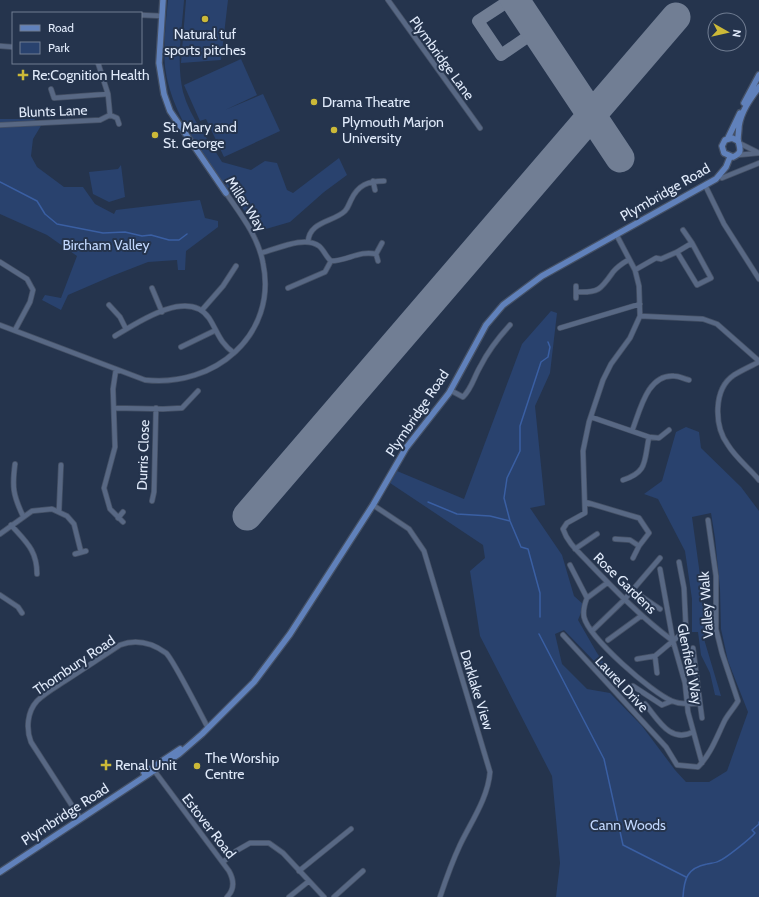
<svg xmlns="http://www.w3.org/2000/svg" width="759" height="897" font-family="Cabin,sans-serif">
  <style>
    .green { fill: #29426e }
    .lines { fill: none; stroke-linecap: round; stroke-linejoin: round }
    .stream { stroke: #3a5fa3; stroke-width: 1.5 }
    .taxiway { stroke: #717e94; stroke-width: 12 }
    .runway { stroke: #717e94; stroke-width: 29 }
    .minor-casing { stroke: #455166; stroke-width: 6 }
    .major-casing { stroke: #455166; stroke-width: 8 }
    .minor { stroke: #586884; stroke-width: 4.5 }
    .major { stroke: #6081bb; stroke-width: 5.5 }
    .poi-dot { fill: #ccb938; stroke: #25344d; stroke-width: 1.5 }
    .labels { text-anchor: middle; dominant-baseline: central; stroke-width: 4; stroke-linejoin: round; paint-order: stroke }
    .poi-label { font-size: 14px; fill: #e0eafa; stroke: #25344d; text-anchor: start }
    .street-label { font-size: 14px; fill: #e0eafa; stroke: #25344d }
    .park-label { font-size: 14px; fill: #c2d8fe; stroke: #25344d }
  </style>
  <rect width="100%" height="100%" fill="#25344d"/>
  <path class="green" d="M168 0H184C182 30 176 62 183 92 190 118 209 140 222 162L251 170 265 161 277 163 287 190 293 193 339 158 347 175 324 192 290 222 259 231C226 182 172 127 165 67 163 45 166 22 168 0Z
    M186 0H228L221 60 181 63Z
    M241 59 257 95 225 110 263 94 280 131 224 157 206 119 200 121 184 85Z
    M0 119H34L42 124 33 139 31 156 37 167 64 187H83L95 204 114 214 116 210 200 200 205 218 218 221V227L186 251 185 270H178L177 260 148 262 112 276 68 295 61 310 42 300 45 295 61 298 77 256 47 235 0 214Z
    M121 165 125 197 109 202 93 194 89 172 118 169Z
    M551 311 557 313 550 373 535 406 545 505 530 508 562 555 574 596 584 605 578 620 597 653 624 692 564 630 555 634 562 664 587 689 610 693 642 726 675 770 686 782H709L727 771 748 712 728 661 721 629 720 589 715 538 711 513 692 517 703 597 704 639 721 696 715 695 710 673 701 655 698 632H692V599L685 551 658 499 644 494 662 481 676 432 686 427 699 432 701 448 741 487 759 511V897H556L560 863 552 776 480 636 470 571 485 558 483 545 390 483 397 471 464 499 522 344Z"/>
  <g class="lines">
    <path class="stream" d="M0 182 37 201 45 214 57 224 103 233 125 232 142 236 151 235 169 240H179L187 234
      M428 502 457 514 490 516 510 521
      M540 617V593L528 549 521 547 510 521 504 498 507 478 520 451V426L541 362 548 357 550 347 548 342
      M539 634 604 759 623 845 686 877
      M683 897C684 879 687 868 707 864 711 863 716 863 719 861 725 859 751 838 755 833L752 830 759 824V822"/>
    <path class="taxiway" d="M510 0 478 21 501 55 536 31"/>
    <path class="runway" d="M515 0 620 158
      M247 516 676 17"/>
    <defs>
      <path id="minor" d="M388 0 480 128
        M141 15 162 16
        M0 46 13 47
        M98 63 108 94 110 115
        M51 89 54 98 108 94
        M110 115 117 118 119 124
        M0 125 100 120 110 115
        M741 144 757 152
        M738 155 759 153
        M722 178 759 163
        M373 181 375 190
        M705 185 724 224 759 279
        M683 230 692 243
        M616 234 635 270 639 286 640 316 630 338 611 364 603 380 589 422 583 451 585 513 567 523 563 529C568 544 579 552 589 563 616 591 642 618 673 641
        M308 242C309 221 334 222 345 211 348 208 349 204 351 200 358 185 368 181 384 181
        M261 253C277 249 305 235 319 246 324 250 326 257 331 261 347 261 360 250 376 254L382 243
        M376 254 378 261
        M0 262 27 279 33 290 30 302 15 330
        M635 270 656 258 661 259 677 252 692 243 711 278 697 285 677 252
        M152 288 162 312
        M288 288 325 272 331 261
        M577 292C599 293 601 289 613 272 617 267 623 263 628 260
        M576 298V286
        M109 305 120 317 126 329
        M202 310 223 286 236 266
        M640 316 703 319 717 324 759 361
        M0 325 145 380C214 388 278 335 263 263 258 236 241 215 226 193
        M560 328 640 304
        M115 336C138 322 188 288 209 318 218 332 219 342 234 353
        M181 347 214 331
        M759 362C751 366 742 370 734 375 713 389 714 426 728 445 736 458 749 468 759 480
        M116 369 113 389 115 447 104 488 110 509 123 522
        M450 390 463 397C472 388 474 377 480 367 488 351 498 338 510 325
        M114 408 163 409 182 408 198 391
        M591 417 649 437 659 438 669 430
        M632 431C640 411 647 374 674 376 679 376 684 379 689 380
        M15 464C12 487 13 495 23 516
        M623 480C648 472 644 461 649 437
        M152 501 154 492 156 408
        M585 502 639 518 649 533 639 546 633 558
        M373 505 409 529 424 551 490 772C488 798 471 822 460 845 452 862 446 879 440 897
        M59 511 61 465
        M118 518 123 512
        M11 525C26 542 37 550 37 574
        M0 534 32 511 52 509 67 516 74 524 81 552
        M615 539 630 540 639 546
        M575 549 597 534
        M75 554 86 551
        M570 565 587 598
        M660 569 673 641 685 683 688 712 702 763
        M607 583 587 598C585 603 583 611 584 617 589 638 652 693 672 701 681 705 691 704 700 703L693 648
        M632 590 660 609
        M0 595 18 607 22 613
        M593 630 624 600 660 558
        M563 635 666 747 677 765 698 767C711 754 717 736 725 720 729 713 734 708 738 701L722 653 716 629V576L708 520
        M608 640 641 616
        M637 659 655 656
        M657 673 655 656 686 630 684 588 679 562
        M633 686 662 705 672 701
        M700 703 702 718
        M645 704C658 719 670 744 693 732
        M153 769 229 871C234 880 235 889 227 897
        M80 818 31 742C26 729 27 712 37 701 45 693 56 687 65 681 83 669 102 657 120 645 136 639 152 643 166 653 173 659 201 715 208 728
        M223 862 236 851 250 843H269L283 853 324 897
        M299 871 351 829
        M289 897 309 881
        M334 897 363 871"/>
      <path id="major" d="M163 0 159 63 164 94 170 111 226 193
        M744 103 759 75
        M728 138 740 113
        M738 141 732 138 725 140 722 146 724 153 733 157C744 152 739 148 738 139 738 135 739 130 739 126 741 111 751 98 759 87
        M144 773 180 749
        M0 872 179 754 202 734 254 682 290 634 373 505 406 448 449 393 486 325 503 305 542 276 716 179 726 167 730 157"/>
    </defs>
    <use href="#minor" class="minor-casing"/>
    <use href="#major" class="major-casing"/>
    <use href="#minor" class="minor"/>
    <use href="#major" class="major"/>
  </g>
  <g class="poi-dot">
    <circle cx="205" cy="19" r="4"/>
    <path d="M21 69h4v4h4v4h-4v4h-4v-4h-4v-4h4z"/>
    <circle cx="314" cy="102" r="4"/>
    <circle cx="334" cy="130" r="4"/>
    <circle cx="155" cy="135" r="4"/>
    <path d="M104 759h4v4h4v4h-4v4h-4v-4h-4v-4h4z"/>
    <circle cx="197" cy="766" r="4"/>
  </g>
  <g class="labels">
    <g class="poi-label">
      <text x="205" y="34" text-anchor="middle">Natural tuf<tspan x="205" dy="16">sports pitches</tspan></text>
      <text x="32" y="75">Re:Cognition Health</text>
      <text x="322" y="102">Drama Theatre</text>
      <text x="342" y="122">Plymouth Marjon<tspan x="342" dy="16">University</tspan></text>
      <text x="163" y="127">St. Mary and<tspan x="163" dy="16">St. George</tspan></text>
      <text x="205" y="758">The Worship<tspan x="205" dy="16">Centre</tspan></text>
      <text x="115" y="765">Renal Unit</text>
    </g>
    <g class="street-label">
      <text transform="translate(442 58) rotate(54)">Plymbridge Lane</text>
      <text transform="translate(53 111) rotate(-2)">Blunts Lane</text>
      <text transform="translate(665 192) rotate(-30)">Plymbridge Road</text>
      <text transform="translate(246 204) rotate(57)">Miller Way</text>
      <text transform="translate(417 413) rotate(-56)">Plymbridge Road</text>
      <text transform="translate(143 455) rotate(-88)">Durris Close</text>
      <text transform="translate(625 583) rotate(44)">Rose Gardens</text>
      <text transform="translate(706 605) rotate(-94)">Valley Walk</text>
      <text transform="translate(690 664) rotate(79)">Glenfield Way</text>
      <text transform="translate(74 665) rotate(-34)">Thornbury Road</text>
      <text transform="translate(622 684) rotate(47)">Laurel Drive</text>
      <text transform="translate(477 690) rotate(73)">Darklake View</text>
      <text transform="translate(65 814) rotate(-33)">Plymbridge Road</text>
      <text transform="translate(209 826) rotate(52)">Estover Road</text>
    </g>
    <g class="park-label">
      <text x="106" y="245">Bircham Valley</text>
      <text x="628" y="825">Cann Woods</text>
    </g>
  </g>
  <rect x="12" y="12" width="130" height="52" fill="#25344d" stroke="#707d92"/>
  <rect x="20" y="25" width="20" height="6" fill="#6081bb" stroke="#707d92"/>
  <text x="48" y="32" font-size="12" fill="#e0eafa">Road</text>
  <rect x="20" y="42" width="20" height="12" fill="#29426e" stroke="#707d92"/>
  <text x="48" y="52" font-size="12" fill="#e0eafa">Park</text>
  <g transform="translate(727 32) rotate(98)"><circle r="19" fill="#25344d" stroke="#707d92"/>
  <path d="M0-3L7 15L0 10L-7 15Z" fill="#ccb938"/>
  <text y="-6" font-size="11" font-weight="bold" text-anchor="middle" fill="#e0eafa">N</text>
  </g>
</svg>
